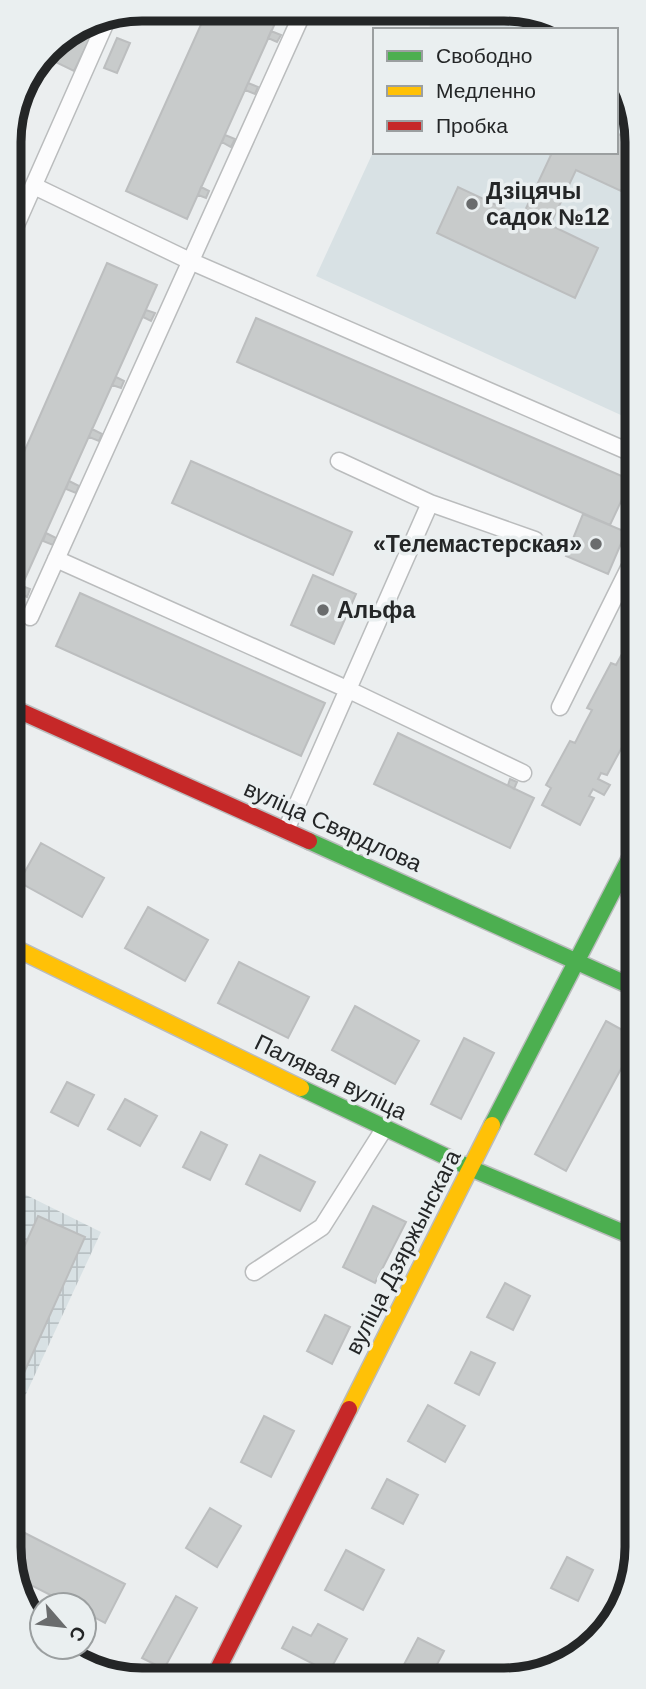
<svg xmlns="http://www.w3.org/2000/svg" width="646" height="1689" font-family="Arial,sans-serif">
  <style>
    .built { fill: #d8e1e4 }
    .industrial { fill: url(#industrial-grid) }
    .building { fill: #c8cbcb; stroke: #bcbebf; stroke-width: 2 }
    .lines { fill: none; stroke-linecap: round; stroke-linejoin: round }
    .lane-casing { stroke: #babcbd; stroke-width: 19 }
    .fast-casing { stroke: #babcbd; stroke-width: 19 }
    .slow-casing { stroke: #babcbd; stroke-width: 19 }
    .jam-casing { stroke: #babcbd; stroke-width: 19 }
    .lane { stroke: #fcfcfd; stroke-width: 16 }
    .fast { stroke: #4caf50; stroke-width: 16 }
    .slow { stroke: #ffc107; stroke-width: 16 }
    .jam { stroke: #c62828; stroke-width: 16 }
    .poi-dot { fill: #6a6c6d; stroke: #eaeff0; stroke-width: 2.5 }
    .labels { text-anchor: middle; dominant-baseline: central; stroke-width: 7; stroke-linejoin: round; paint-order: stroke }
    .poi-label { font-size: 23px; font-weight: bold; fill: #242627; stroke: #eaeff0; text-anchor: start }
    .street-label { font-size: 23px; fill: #242627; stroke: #eaeff0 }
    .rim { fill: none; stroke: #242627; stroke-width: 9 }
  </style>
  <defs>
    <pattern id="industrial-grid" width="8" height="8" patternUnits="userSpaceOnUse" patternTransform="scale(1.75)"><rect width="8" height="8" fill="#d8e1e4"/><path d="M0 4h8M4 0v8" fill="none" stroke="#b9c1c4"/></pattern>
  </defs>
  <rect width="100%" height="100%" fill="#ebeeef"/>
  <path class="built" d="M437 11H531L565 30H428Z
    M616 79 633 108 634 421 316 276 375 148V152H616Z"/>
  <path class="industrial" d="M12 1188 101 1232 13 1422Z"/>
  <path class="building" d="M208 9 281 10 187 219 126 191Z
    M96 26 74 71 43 56 54 42Z
    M271 31 281 35 277 42 268 38Z
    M117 38 130 43 117 73 104 68Z
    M248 83 258 87 255 94 245 90Z
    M616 133 633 141V166L621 191 576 170 550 225 598 248 575 298 437 233 458 187 522 217 551 155 544 152H616Z
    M225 135 235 139 231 147 222 142Z
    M201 187 209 191 206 198 198 195Z
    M107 263 157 285 10 612V484Z
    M146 310 155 313 151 321 143 317Z
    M256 318 631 480 610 525 237 362Z
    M116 377 124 381 121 388 112 385Z
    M92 429 102 434 99 441 89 437Z
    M191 461 352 532 333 575 172 503Z
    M69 481 79 486 76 493 66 489Z
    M583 514 626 532 608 574 566 556Z
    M46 533 56 538 53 545 43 541Z
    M313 575 356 594 334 644 291 625Z
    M22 586 30 589 27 597 19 593Z
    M80 593 325 703 301 756 56 646Z
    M634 618 635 711 631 718 635 723 607 775 601 773 598 779 610 785 604 795 593 789 589 796 594 798 580 825 542 805 551 788 546 785 570 741 575 743 583 727 592 710 587 708 611 663 616 665 634 632 628 629Z
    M398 733 534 798 510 848 374 784Z
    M510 779 517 782 514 789 508 785Z
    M41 843 104 878 82 917 19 882Z
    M148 907 208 940 185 981 125 948Z
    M239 962 309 997 288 1038 218 1003Z
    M355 1006 419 1041 395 1084 332 1050Z
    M606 1021 635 1037 636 1041 566 1171 535 1154Z
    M464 1038 494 1053 461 1119 431 1104Z
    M67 1082 94 1095 78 1126 51 1112Z
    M125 1099 157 1116 140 1146 108 1129Z
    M201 1132 227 1145 210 1180 183 1167Z
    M260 1155 315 1182 300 1211 246 1184Z
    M373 1206 406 1222 375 1283 343 1267Z
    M38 1216 85 1237 14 1395 12 1274Z
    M505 1283 530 1296 513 1330 487 1317Z
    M325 1315 350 1327 332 1364 307 1351Z
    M636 1325V1356L624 1350Z
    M471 1352 495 1363 479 1395 455 1383Z
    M428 1405 465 1426 445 1462 408 1441Z
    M264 1416 294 1431 271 1477 241 1462Z
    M387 1479 418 1495 403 1524 372 1508Z
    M210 1508 241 1526 217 1567 186 1548Z
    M13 1527 125 1584 105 1623 84 1612V1605H70L13 1576Z
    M346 1550 384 1570 363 1610 325 1590Z
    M567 1557 593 1570 578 1601 551 1588Z
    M176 1596 197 1608 164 1669 142 1658Z
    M318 1624 347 1639 329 1672 282 1648 293 1627 311 1636Z
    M418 1638 444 1651 431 1676H398Z"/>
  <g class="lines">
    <defs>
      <path id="lane" d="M34 186 190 261 634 454
        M9 241 106 22
        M339 461 430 503 535 540
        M56 559 349 690 523 773
        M30 617 304 10
        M560 707 634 558
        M286 830 430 503
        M254 1272 322 1227 384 1129"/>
      <path id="fast" d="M309 841 635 988
        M301 1088 470 1168 636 1238
        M492 1125 635 848"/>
      <path id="slow" d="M11 946 301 1088
        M349 1409 492 1125"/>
      <path id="jam" d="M11 707 309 841
        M214 1677 349 1409"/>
    </defs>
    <use href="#lane" class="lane-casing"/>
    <use href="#fast" class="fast-casing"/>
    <use href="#slow" class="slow-casing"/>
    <use href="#jam" class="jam-casing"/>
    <use href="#lane" class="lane"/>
    <use href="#fast" class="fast"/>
    <use href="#slow" class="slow"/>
    <use href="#jam" class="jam"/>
  </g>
  <g class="poi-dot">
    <circle cx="472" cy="204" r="7"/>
    <circle cx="596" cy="544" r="7"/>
    <circle cx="323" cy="610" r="7"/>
  </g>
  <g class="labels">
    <g class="poi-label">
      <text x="486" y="191">Дзіцячы<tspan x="486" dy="26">садок №12</tspan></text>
      <text x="582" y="544" text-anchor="end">«Телемастерская»</text>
      <text x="337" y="610">Альфа</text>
    </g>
    <g class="street-label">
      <text transform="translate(333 826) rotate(24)">вуліца Свярдлова</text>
      <text transform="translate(331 1077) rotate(26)">Палявая вуліца</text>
      <text transform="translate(403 1252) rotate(-63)">вуліца Дзяржынскага</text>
    </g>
  </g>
  <path d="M0 0H646V1689H0ZM142 21H504A121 121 0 0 1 625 142V1547A121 121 0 0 1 504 1668H142A121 121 0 0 1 21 1547V142A121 121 0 0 1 142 21Z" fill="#eaeff0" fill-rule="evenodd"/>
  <path class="rim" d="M142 21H504A121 121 0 0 1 625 142V1547A121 121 0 0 1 504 1668H142A121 121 0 0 1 21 1547V142A121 121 0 0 1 142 21Z"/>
  <rect x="373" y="28" width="245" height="126" fill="#eaeff0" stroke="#9b9fa0" stroke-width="2"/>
  <rect x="387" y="51" width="35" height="10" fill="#4caf50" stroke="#9b9fa0" stroke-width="2"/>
  <text x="436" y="63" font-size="21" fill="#242627">Свободно</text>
  <rect x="387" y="86" width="35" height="10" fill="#ffc107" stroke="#9b9fa0" stroke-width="2"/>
  <text x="436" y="98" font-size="21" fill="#242627">Медленно</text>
  <rect x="387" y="121" width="35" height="10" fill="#c62828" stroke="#9b9fa0" stroke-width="2"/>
  <text x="436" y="133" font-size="21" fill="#242627">Пробка</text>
  <g transform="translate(63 1626) rotate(118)"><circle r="33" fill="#eaeff0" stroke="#9b9fa0" stroke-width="2"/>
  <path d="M0-5L12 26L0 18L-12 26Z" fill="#6a6c6d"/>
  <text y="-10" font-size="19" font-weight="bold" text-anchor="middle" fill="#242627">С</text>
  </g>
</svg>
